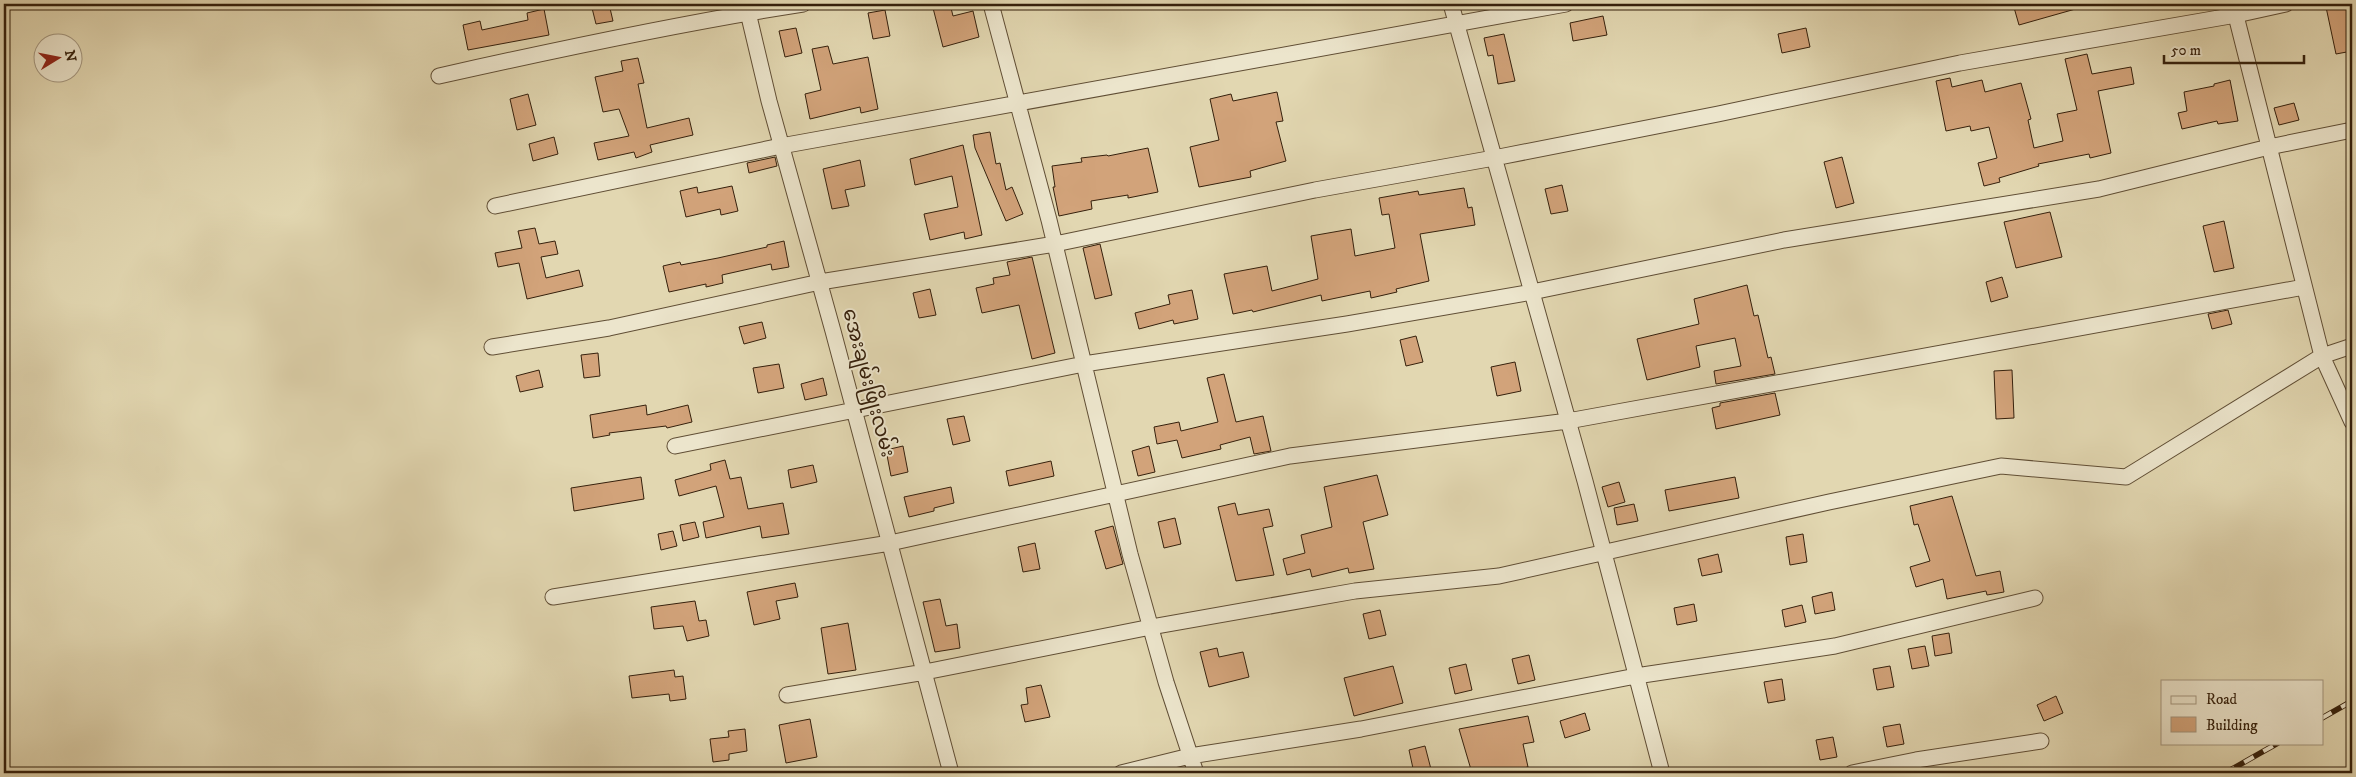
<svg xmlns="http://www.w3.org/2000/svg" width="2356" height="777" font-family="'IM FELL DW Pica','Noto Sans Myanmar',serif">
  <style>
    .building { fill: #d2a37a; stroke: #35200c }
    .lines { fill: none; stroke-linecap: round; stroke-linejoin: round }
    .minor-casing { stroke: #604e35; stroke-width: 17 }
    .minor { stroke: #ece5cc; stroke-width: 15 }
    .rail-casing { stroke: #35200c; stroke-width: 5.5 }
    .rail { stroke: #ece5cc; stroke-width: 4; stroke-dasharray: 11; stroke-linecap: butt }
    .labels { text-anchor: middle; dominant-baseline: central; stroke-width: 4; stroke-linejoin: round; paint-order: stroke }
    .street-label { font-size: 20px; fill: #35200c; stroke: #ece5cc }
  </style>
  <rect width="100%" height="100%" fill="#e2d7b1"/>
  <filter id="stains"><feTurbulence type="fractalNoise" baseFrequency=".004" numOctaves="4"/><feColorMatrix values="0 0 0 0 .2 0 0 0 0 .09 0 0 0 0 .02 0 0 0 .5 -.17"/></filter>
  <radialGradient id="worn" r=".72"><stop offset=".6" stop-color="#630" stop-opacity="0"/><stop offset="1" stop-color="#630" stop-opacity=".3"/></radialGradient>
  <path class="building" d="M591 4H609L613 21 596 24Z
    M932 4H950L953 16 973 11 979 37 943 47Z
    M2013 4H2078L2079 8 2019 25Z
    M2341 4H2352V51L2336 54 2326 7Z
    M544 9 549 35 468 50 463 25 480 21 482 30 528 20 527 13Z
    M885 10 890 36 873 39 868 13Z
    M1603 16 1607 35 1573 41 1570 23Z
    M796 28 802 53 785 57 779 31Z
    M1806 28 1810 47 1782 53 1778 34Z
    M1504 34 1515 81 1498 84 1493 55 1488 56 1484 38Z
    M828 46 833 64 868 57 878 109 861 113 860 107 810 119 805 94 821 90 812 49Z
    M2087 54 2092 74 2131 67 2134 84 2098 91 2111 153 2090 158 2089 154 2038 164 2039 166 1999 178 2000 182 1984 186 1978 163 1997 158 1989 127 1971 131 1970 126 1946 131 1936 81 1950 78 1952 87 1982 80 1985 92 2021 83 2031 119 2028 120 2034 148 2063 141 2057 114 2077 110 2065 59Z
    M638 58 644 83 638 84 647 128 689 118 693 135 650 145 652 152 636 158 634 152 598 160 594 143 629 136 619 109 603 112 595 77 623 71 621 61Z
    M2230 80 2238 121 2218 124 2217 121 2182 129 2178 113 2187 111 2184 92 2214 86V84Z
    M1277 92 1283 121 1276 122 1286 161 1250 171 1251 177 1199 187 1190 147 1219 140 1210 99 1231 94 1233 101Z
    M528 94 536 125 517 130 510 99Z
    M2294 103 2299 120 2279 125 2274 108Z
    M990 132 996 164 1000 163 1006 190 1012 187 1023 214 1006 221 975 148 973 135Z
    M554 137 558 154 533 161 529 144Z
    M963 145 982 235 965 239 964 232 930 240 924 214 958 207 952 176 915 185 910 159Z
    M1148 148 1158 192 1128 198V195L1091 201 1092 209 1059 216 1053 187H1055L1052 166 1082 162 1081 158 1107 155 1108 156Z
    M775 157 777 166 749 173 747 163Z
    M1842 157 1854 203 1836 208 1824 162Z
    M860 160 865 186 845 190 849 206 832 209 823 169Z
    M1562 185 1568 211 1551 214 1545 189Z
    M732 186 738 211 721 215 720 209 686 217 680 191 697 187 698 193Z
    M1464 188 1468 208 1472 207 1475 225 1420 234 1429 281 1396 289 1397 292 1371 298 1370 291 1322 301 1321 295 1253 312 1252 310 1233 314 1224 274 1267 266 1272 291 1318 279 1311 236 1351 229 1355 256 1395 248 1389 214 1382 215 1379 198 1418 191 1419 195Z
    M2050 212 2062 257 2016 268 2004 222Z
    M2224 221 2234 268 2214 272 2203 226Z
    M535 228 539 244 555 241 558 254 541 257 546 278 579 270 583 286 527 299 519 263 498 267 495 253 522 248 518 231Z
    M784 241 789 267 772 270 771 264 722 275 723 283 706 287V284L669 292 663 266 680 262 681 265 718 258 767 247V245Z
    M1100 244 1112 295 1095 299 1083 248Z
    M1032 257 1055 353 1032 359 1019 305 982 313 976 288 994 284 993 278 1010 275 1007 262Z
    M2002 277 2008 297 1991 302 1986 282Z
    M1747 285 1754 316 1758 315 1768 358 1771 357 1775 374 1716 384 1714 371 1741 366 1735 338 1696 346 1700 367 1647 380 1637 339 1699 324 1694 299Z
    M930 289 936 315 919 318 913 293Z
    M1192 290 1198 319 1174 324 1173 320 1139 329 1135 313 1170 304 1168 295Z
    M2228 310 2232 324 2212 329 2208 314Z
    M762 322 766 338 744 344 739 327Z
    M1416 336 1423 362 1406 366 1400 340Z
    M598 353 600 376 584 378 581 355Z
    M1515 362 1521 391 1497 396 1491 367Z
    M779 364 784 388 758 393 753 368Z
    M539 370 543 387 520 392 516 376Z
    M2012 370 2014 418 1996 419 1994 371Z
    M1224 374 1236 422 1263 416 1271 451 1254 454 1250 437 1220 445 1221 449 1182 458 1177 440 1157 444 1154 427 1179 422 1181 431 1218 422 1207 378Z
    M823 378 827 395 805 400 801 384Z
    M1775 393 1780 415 1716 429 1712 408 1720 406V403Z
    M646 405 647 415 688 405 692 422 667 428 666 426 609 433 610 435 593 438 590 415Z
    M964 416 970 441 953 445 947 419Z
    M903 446 908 472 891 476 886 450Z
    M1149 446 1155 472 1138 476 1132 451Z
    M725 460 730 479 741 477 748 509 783 503 789 534 762 538 760 526 706 538 703 522 724 517 716 486 679 496 675 480 711 470 710 464Z
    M1051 461 1054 476 1009 486 1006 471Z
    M813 465 817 482 791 488 788 470Z
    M1377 475 1388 515 1363 522 1374 569 1349 573 1348 568 1312 577 1310 569 1287 575 1283 559 1305 553 1301 535 1332 527 1324 487Z
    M641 477 644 499 574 511 571 488Z
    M1735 477 1739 498 1669 511 1665 490Z
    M1619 482 1625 502 1608 507 1602 487Z
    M951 487 954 503 934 508V511L909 517 904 497Z
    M1952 496 1976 576 2000 571 2004 592 1987 595 1986 591 1947 599 1943 579 1916 587 1910 567 1930 561 1918 524 1914 525 1910 506Z
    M1235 503 1238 515 1269 509 1273 526 1263 528 1274 575 1236 581 1218 507Z
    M1634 504 1638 521 1617 525 1614 508Z
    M1175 518 1181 544 1164 548 1158 522Z
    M695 522 699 537 683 541 680 525Z
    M1113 526 1123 564 1106 569 1095 531Z
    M673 531 677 546 661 550 658 534Z
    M1803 534 1807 562 1790 565 1786 537Z
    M1035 543 1040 569 1023 572 1018 547Z
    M1718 554 1722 572 1702 576 1698 559Z
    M795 583 798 597 776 601 780 619 754 625 747 592Z
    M1832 592 1835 610 1815 614 1812 597Z
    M940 599 946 626 957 624 960 648 935 652 923 602Z
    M695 601 699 621 706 620 709 636 687 641 683 626 654 629 651 607Z
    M1694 604 1697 621 1677 625 1674 608Z
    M1802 605 1806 622 1785 627 1782 610Z
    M1380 610 1386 635 1369 639 1363 614Z
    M848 623 856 670 828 674 821 628Z
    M1949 633 1952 653 1935 656 1932 636Z
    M1925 646 1929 666 1912 669 1908 649Z
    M1217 648 1219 657 1243 652 1249 677 1209 687 1200 652Z
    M1529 655 1535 680 1518 684 1512 659Z
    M1466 664 1472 690 1455 694 1449 668Z
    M1393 666 1403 703 1354 716 1344 678Z
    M1890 666 1894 687 1877 690 1873 669Z
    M674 670 675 677 683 676 686 699 670 701 669 694 632 698 629 676Z
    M1782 679 1785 700 1768 703 1764 682Z
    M1041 685 1050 717 1025 722 1021 705 1028 704 1026 688Z
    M2056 696 2063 713 2044 721 2037 705Z
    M1585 713 1590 730 1565 738 1560 721Z
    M1528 716 1534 742 1523 744 1528 767 1498 773H1472L1459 729Z
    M810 719 817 757 786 763 779 725Z
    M1900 724 1904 744 1887 747 1883 727Z
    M745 729 747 751 729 754V760L713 762 710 739 729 737 728 731Z
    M1833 737 1837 757 1820 760 1816 740Z
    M1425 746 1432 773H1414L1409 750Z"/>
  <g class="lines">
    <defs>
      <path id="minor" d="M746 4 769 101 833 331 951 773
        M991 4 1049 220 1130 554 1166 682 1196 773
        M1451 4 1585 481 1662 773
        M2233 4 2322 356 2352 422
        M439 76C559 49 681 23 803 4
        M495 206 781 146 1566 4
        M492 347 609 328 820 282 1055 244 1315 190 1494 158 1718 114 1960 63 2236 15 2286 4
        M675 446 1084 364 1347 324 1532 292 1784 240 2099 189 2269 147 2352 130
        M553 597 890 543 1290 456 1568 421 2304 287
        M787 695 925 672 1151 627 1355 591 1499 576 1829 502 2001 466 2126 477 2322 356 2352 346
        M1121 773 1190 756 1361 729 1636 676 1835 646 2035 598
        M1852 773 1916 760 2041 741"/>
    </defs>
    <use href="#minor" class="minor-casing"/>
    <use href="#minor" class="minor"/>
    <defs>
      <path id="rail" d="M2322 718 2352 701
        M2225 773 2278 743"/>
    </defs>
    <use href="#rail" class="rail-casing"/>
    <use href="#rail" class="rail"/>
  </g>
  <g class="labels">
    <g class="street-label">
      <text transform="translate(868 383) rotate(75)">အေးချမ်းဖြိုးလမ်း</text>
    </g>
  </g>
  <rect width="2356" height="777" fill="none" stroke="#e2d7b1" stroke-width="20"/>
  <rect x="5" y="5" width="2346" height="767" fill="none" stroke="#35200c" stroke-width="2.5"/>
  <rect x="10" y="10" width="2336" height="757" fill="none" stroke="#35200c"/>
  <rect x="2161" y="680" width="162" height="65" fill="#ece5cc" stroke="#a3967f"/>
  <rect x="2171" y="696" width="25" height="8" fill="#ece5cc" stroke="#a3967f"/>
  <text x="2206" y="704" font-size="15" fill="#35200c">Road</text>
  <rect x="2171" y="717" width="25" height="15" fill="#d2a37a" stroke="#a3967f"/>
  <text x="2206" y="730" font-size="15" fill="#35200c">Building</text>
  <g transform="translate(58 58) rotate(80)"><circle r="24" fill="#ece5cc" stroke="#a3967f"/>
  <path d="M0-4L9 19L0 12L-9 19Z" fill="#8f2418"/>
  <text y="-8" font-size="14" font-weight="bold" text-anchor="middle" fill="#35200c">N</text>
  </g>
  <path d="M2164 55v8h140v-8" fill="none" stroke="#35200c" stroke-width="2.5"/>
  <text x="2171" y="55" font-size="15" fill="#35200c" stroke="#ece5cc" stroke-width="4" paint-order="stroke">50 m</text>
  <rect width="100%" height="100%" filter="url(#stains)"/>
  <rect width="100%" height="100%" fill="url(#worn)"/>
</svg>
